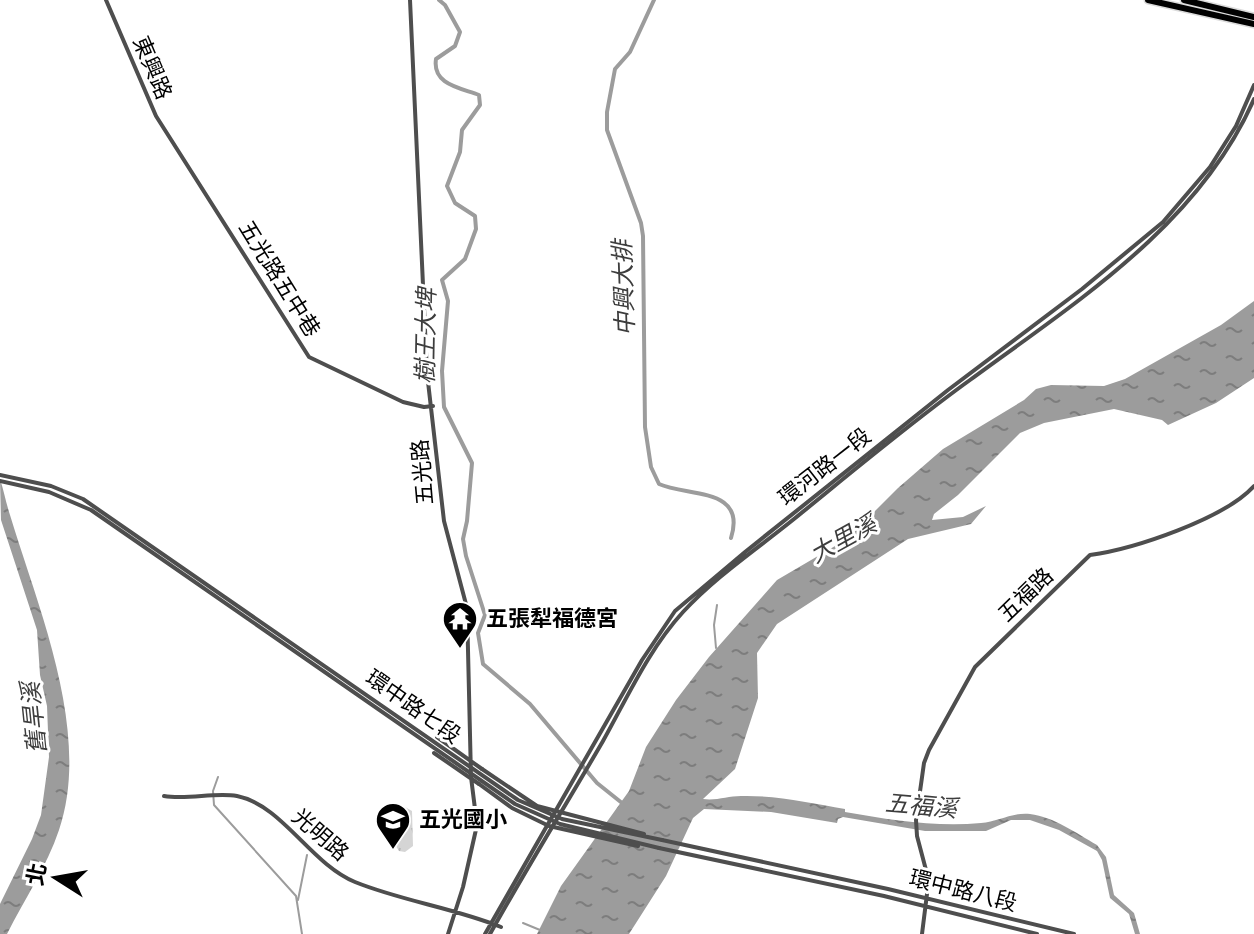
<svg xmlns="http://www.w3.org/2000/svg" width="1254" height="934" font-family="Karla,'Noto Sans TC',sans-serif">
  <style>
    .grass { fill: url(#grass-tufts) }
    .water { fill: url(#water-ripples) }
    .lines { fill: none; stroke-linecap: round; stroke-linejoin: round }
    .stream { stroke: #9c9c9c; stroke-width: 2 }
    .canal { stroke: #9c9c9c; stroke-width: 4 }
    .major-casing { stroke: #dbdbdb; stroke-width: 9 }
    .minor { stroke: #4e4e4e; stroke-width: 4 }
    .major { stroke: #000; stroke-width: 6 }
    .minor-bridge { stroke: #4e4e4e; stroke-width: 4 }
    .labels { text-anchor: middle; dominant-baseline: central; stroke-width: 6; stroke-linejoin: round; paint-order: stroke }
    .street-label { font-size: 22px; fill: #000; stroke: #fff }
    .poi-label { font-size: 22px; font-weight: bold; fill: #000; stroke: #fff; text-anchor: start }
    .water-label { font-size: 24px; font-style: italic; fill: #3d3d3d; stroke: #fff }
  </style>
  <defs>
    <pattern id="grass-tufts" width="24" height="20" patternUnits="userSpaceOnUse" patternTransform="scale(2)"><rect width="24" height="20" fill="#d5d5d5"/><path d="M3 7l-1-3M5 7V3M7 7l1-3M15 17l-1-3M17 17v-4M19 17l1-3" fill="none" stroke="#b5b5b5"/></pattern>
    <pattern id="water-ripples" width="26" height="14" patternUnits="userSpaceOnUse" patternTransform="scale(2)"><rect width="26" height="14" fill="#9c9c9c"/><path d="M2 4q2-2 4 0t4 0M15 11q2-2 4 0t4 0" fill="none" stroke="#7d7d7d"/></pattern>
  </defs>
  <rect width="100%" height="100%" fill="#fff"/>
  <path class="grass" d="M405 807 412 811 413 846 405 852 399 851C390 839 389 813 405 807Z"/>
  <path class="water" d="M1254 301V378L1216 403 1168 425 1162 420 1114 409 1044 423 1020 433 958 495 934 514 932 520 963 517 986 506 971 524 908 539 777 624 757 653 758 698 735 769 703 799C716 801 728 796 741 796 775 795 811 803 845 809V812C890 820 935 827 981 823 998 822 1012 812 1030 814 1054 817 1076 833 1097 845L1106 857 1114 895 1134 913 1140 934H1135L1129 914 1110 898 1102 860 1097 851 1059 830 1030 820H1011L986 831H925L843 817 838 819 837 823 771 812 704 809 693 818 666 876 629 934H537L561 886 629 791 646 747 676 700 709 657 777 580 847 539 898 488 943 449 1024 400 1036 389 1051 385 1104 386 1125 379 1221 325Z
    M0 479C4 491 6 503 10 515 38 608 92 732 59 830 47 866 24 900 7 934H0V904L32 839 41 815 49 757 47 706 40 675 37 630 1 520Z"/>
  <g class="lines">
    <path class="stream" d="M716 648 714 625 717 605
      M218 777 213 791 214 805 296 896 302 934
      M298 900 307 855
      M523 923 540 930"/>
    <path class="canal" d="M439 0 445 5 460 32 455 46 436 59C432 85 461 88 479 95L480 105 462 130 460 152 447 186 455 203 475 216 476 229 465 259 442 280 448 301 442 371 444 407 472 463 467 521 463 539 466 556 485 615 478 633 483 664 530 704 597 783 622 803
      M654 0 630 52 615 69 607 112V130L641 223 643 236 645 427 651 467 659 484C688 497 747 487 731 538"/>
    <defs>
      <path id="major" d="M1148 0 1254 24
        M1184 0 1254 17"/>
    </defs>
    <use href="#major" class="major-casing"/>
    <path class="minor" d="M106 0 156 116 309 357 403 402 424 407 433 406
      M410 0 427 373 444 521 467 608 471 777 477 825 463 887 448 934
      M437 737 482 769
      M434 753 479 784
      M164 796C188 800 215 792 237 796 282 805 311 864 355 882 402 901 454 908 501 927
      M662 840 888 889 1074 934
      M659 848 884 896 1037 934
      M485 934 642 660 675 611 745 552 948 390 1082 289 1163 222 1210 167 1236 126 1254 85
      M490 934C526 869 566 805 603 741 627 698 649 649 683 612 715 577 757 549 794 519 852 472 909 424 970 380 1076 302 1199 225 1254 99
      M922 934 927 894 926 870 917 836 916 820 924 763 929 750 975 667 1090 555C1134 549 1224 519 1254 486"/>
    <use href="#major" class="major"/>
    <path class="minor-bridge" d="M0 475 51 486 83 499 518 800 562 819 662 840
      M0 481 49 492 91 510 515 804 560 824 659 848
      M482 769 537 806 644 834
      M479 784 512 808 549 826 638 846"/>
  </g>
  <defs>
    <symbol id="temple-pin" viewBox="-11 -11 22 30"><path d="M0 17L-7.5 6A9.5 9.5 0 1 1 7.5 6Z" fill="#000" stroke="#fff"/><path d="M0-6L5-2H3V0L6.5 2.5H4V6H1.5V3h-3V6H-4V2.5H-6.5L-3 0V-2H-5Z" fill="#fff"/></symbol>
    <symbol id="school-pin" viewBox="-11 -11 22 30"><path d="M0 17L-7.5 6A9.5 9.5 0 1 1 7.5 6Z" fill="#000" stroke="#fff"/><path d="M0-5L7-2L0 1L-7-2ZM-4 1L0 2.5L4 1V4Q0 6-4 4Z" fill="#fff"/></symbol>
  </defs>
  <g fill-rule="evenodd">
    <use href="#temple-pin" x="440" y="599" width="40" height="54"/>
    <use href="#school-pin" x="373" y="800" width="40" height="54"/>
  </g>
  <g class="labels">
    <g class="street-label">
      <text transform="translate(152 68) rotate(67)">東興路</text>
      <text transform="translate(279 279) rotate(58)">五光路五中巷</text>
      <text transform="translate(825 467) rotate(-38)">環河路一段</text>
      <text transform="translate(423 472) rotate(-95)">五光路</text>
      <text transform="translate(1026 595) rotate(-44)">五福路</text>
      <text transform="translate(413 707) rotate(35)">環中路七段</text>
      <text transform="translate(320 835) rotate(41)">光明路</text>
      <text transform="translate(963 891) rotate(14)">環中路八段</text>
    </g>
    <g class="poi-label">
      <text x="486" y="619">五張犁福德宮</text>
      <text x="419" y="820">五光國小</text>
    </g>
    <g class="water-label">
      <text transform="translate(624 288) rotate(-92)">中興大排</text>
      <text transform="translate(426 336) rotate(-89)">樹王大埤</text>
      <text transform="translate(843 539) rotate(-29)">大里溪</text>
      <text transform="translate(34 718) rotate(-96)">舊旱溪</text>
      <text transform="translate(921 806) rotate(5)">五福溪</text>
    </g>
  </g>
  <g transform="translate(56 878) rotate(281)" stroke="#ffffff" stroke-width="6" paint-order="stroke">
  <path d="M0-6L14 30L0 20L-14 30Z" fill="#000000"/>
  <text y="-12" font-size="22" font-weight="bold" text-anchor="middle" fill="#000000">北</text>
  </g>
</svg>
